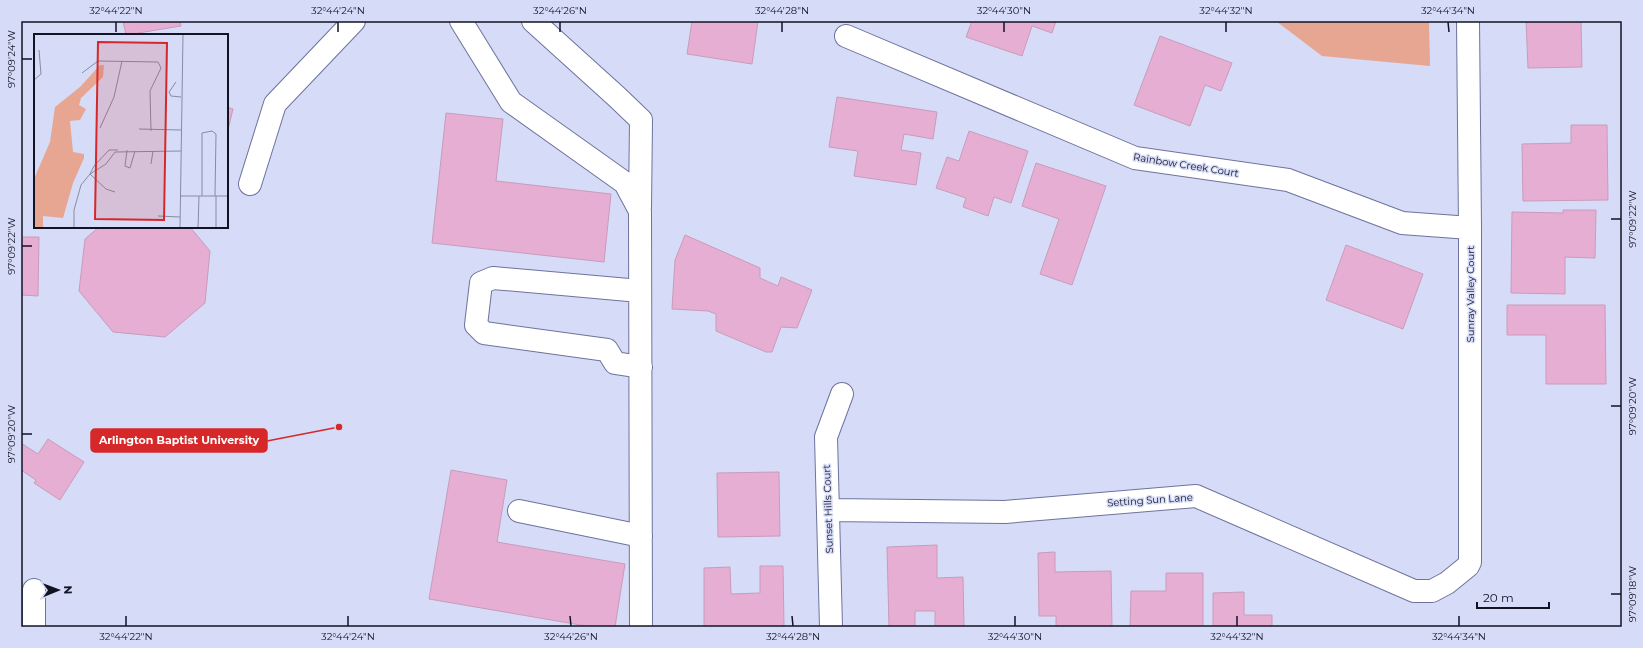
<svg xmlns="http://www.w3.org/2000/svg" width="1643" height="648" font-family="Montserrat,sans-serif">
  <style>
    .green { fill: #e6a691 }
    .building { fill: #e7aed4; stroke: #c89cba }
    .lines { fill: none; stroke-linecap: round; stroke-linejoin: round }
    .minor-casing { stroke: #6e739d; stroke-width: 24 }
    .minor { stroke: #fff; stroke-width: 22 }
    .ticks { fill: none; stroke: #121424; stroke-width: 1.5 }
    .labels { text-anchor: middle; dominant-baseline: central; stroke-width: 3; stroke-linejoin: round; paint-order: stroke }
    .street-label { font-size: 10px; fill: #121424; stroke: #d6dbf7 }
    .inset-road { fill: none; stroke: #888ba3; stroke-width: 1 }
    .view { fill: #d62828; fill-opacity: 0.15; stroke: #d62828; stroke-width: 2 }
    .inset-edge { fill: none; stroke: #121424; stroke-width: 2 }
    .leader { fill: none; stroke: #d62828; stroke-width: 1.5 }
    .callout-dot { fill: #d62828; stroke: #d6dbf7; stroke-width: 1.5 }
    .callout { fill: #d62828; stroke: #d62828; stroke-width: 1.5 }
    .callout-label { font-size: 11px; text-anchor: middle; font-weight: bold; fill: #fff }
    .neatline { fill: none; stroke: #121424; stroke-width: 1.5 }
    .ticks-label { font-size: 10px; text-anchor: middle; fill: #121424 }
  </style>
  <rect width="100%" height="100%" fill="#d6dbf7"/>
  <path class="green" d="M1276 21H1426L1429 23 1430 66 1322 56Z"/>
  <path class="building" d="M123 21H180L181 26 126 35Z
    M692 21H758L752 64 687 54Z
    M972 21H1056L1052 33 1032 26 1022 56 966 37Z
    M1526 21H1581L1582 67 1528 68Z
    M1160 36 1232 63 1221 91 1205 85 1190 126 1134 105Z
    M837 97 937 112 933 139 904 134 901 150 921 153 916 185 854 176 858 151 829 147Z
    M227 107 233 109 227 134Z
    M446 113 503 119 496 181 611 194 604 262 432 243Z
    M1571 125H1607L1608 200 1523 201 1522 144 1571 143Z
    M969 131 1028 151 1011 203 994 197 988 216 963 207 966 198 936 188 947 157 959 161Z
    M1036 163 1106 186 1072 285 1040 274 1059 219 1022 206Z
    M1563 210H1596L1595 258 1565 257V294L1511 293 1512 212 1563 213Z
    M99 227H190L210 251 205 303 165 337 113 332 79 291 85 239Z
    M685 235 760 268V278L778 286 781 277 812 290 797 328 781 327 772 352H766L716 331V314L708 311 672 309 675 260Z
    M21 237H39L38 296 21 295Z
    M1346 245 1423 274 1403 329 1326 300Z
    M1507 305H1605L1606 384H1546V335H1507Z
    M48 439 84 462 60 500 34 483 36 480 21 470V443L38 454Z
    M451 470 507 480 497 542 625 564 615 627H592L429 599Z
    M779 472 780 536 718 537 717 473Z
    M937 545V578L963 577 964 627H935V611H915V627H889L887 547Z
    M1055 552V572L1111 571 1112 627H1056V616H1039L1038 553Z
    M760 566H783L784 627H704V568L730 567 731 594 760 593Z
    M1166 573H1203V627H1130L1131 591H1166Z
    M1244 592V615H1272V627H1213V593Z"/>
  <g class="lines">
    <defs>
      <path id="minor" d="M461 21 511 102 625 183 640 211 641 627
        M533 21 617 97 641 120 640 207
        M846 36 1135 158 1288 180 1402 223 1470 228
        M250 184 275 104 354 21
        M640 291 493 278 481 283 476 325 484 333 607 350 615 363 641 367
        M829 510 1005 512 1196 496 1414 591H1432L1447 583 1468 566 1470 562V228L1468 21
        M519 511 641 536
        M34 627V590
        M831 627 826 437 842 394"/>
    </defs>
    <use href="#minor" class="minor-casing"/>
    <use href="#minor" class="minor"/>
  </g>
  <path class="ticks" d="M116 22V32M338 22V32M560 22V32M782 22V32M1004 22V32M1226 22V32M1448 22 1449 32M22 59H32M1611 219H1621M22 246H32M1611 406H1621M22 434H32M1611 594H1621M126 616V626M348 616V626M570 616 571 626M792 616 793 626M1015 616V626M1237 616V626M1459 616V626"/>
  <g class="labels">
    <g class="street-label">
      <text transform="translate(1186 165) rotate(9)">Rainbow Creek Court</text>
      <text transform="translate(1470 294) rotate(-90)">Sunray Valley Court</text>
      <text transform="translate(1150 500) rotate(-4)">Setting Sun Lane</text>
      <text transform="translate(828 509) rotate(-92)">Sunset Hills Court</text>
    </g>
  </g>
  <g transform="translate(34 34)">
    <rect width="194" height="194" fill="#d6dbf7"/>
    <path d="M66 31H70L69 43 47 64 45 71 52 75 46 86 36 87 39 118 50 120V124L39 149 29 184 9 182V194H0V145L16 108 21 73 46 53Z" fill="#e6a691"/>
    <path class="inset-road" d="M48 39 64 27 124 28 127 34 116 57 117 97M0 46 7 40 5 16M142 48 135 58 137 62 147 63M66 94 80 63 88 27M105 95 147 96M93 116 91 132 96 134 101 117M117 130 119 117M81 158 72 155 56 140 60 132 75 116H84M146 162H194M168 162V99L178 97 182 100 181 162M124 182 146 183M40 194V176L47 151 56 140 72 130 81 118 147 117M146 194 149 0M164 194 165 162M182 194V162"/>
    <path class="view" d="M64 8 133 9 130 186 61 185Z"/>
    <rect width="194" height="194" class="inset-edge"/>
  </g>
  <path class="leader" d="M339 427L267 441"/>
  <circle class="callout-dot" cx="339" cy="427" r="4"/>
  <rect class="callout" x="91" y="429" width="176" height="23" rx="4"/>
  <g class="callout-label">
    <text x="179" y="444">Arlington Baptist University</text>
  </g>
  <rect width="1643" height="648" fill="none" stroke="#d6dbf7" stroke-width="44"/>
  <g transform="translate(58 590) rotate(89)" stroke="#d6dbf7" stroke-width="3" paint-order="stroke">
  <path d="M0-3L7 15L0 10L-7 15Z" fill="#121424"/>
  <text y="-6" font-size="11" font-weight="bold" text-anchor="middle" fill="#121424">N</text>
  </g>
  <path d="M1477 602v6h72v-6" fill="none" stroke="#121424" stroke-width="2"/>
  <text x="1483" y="602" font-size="12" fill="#121424" stroke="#d6dbf7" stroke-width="3" paint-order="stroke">20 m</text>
  <rect x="22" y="22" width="1599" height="604" class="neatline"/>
  <g class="ticks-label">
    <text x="116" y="14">32°44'22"N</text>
    <text x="338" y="14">32°44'24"N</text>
    <text x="560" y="14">32°44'26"N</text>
    <text x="782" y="14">32°44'28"N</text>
    <text x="1004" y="14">32°44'30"N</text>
    <text x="1226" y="14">32°44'32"N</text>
    <text x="1448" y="14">32°44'34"N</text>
    <text transform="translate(11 59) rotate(-90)" y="4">97°09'24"W</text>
    <text transform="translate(1632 219) rotate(-90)" y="4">97°09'22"W</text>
    <text transform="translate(11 246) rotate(-90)" y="4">97°09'22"W</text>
    <text transform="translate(1632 406) rotate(-90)" y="4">97°09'20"W</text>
    <text transform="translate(11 434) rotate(-90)" y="4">97°09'20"W</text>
    <text transform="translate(1632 594) rotate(-90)" y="4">97°09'18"W</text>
    <text x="126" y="640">32°44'22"N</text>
    <text x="348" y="640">32°44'24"N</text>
    <text x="571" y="640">32°44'26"N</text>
    <text x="793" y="640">32°44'28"N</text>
    <text x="1015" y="640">32°44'30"N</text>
    <text x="1237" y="640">32°44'32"N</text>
    <text x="1459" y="640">32°44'34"N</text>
  </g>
</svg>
